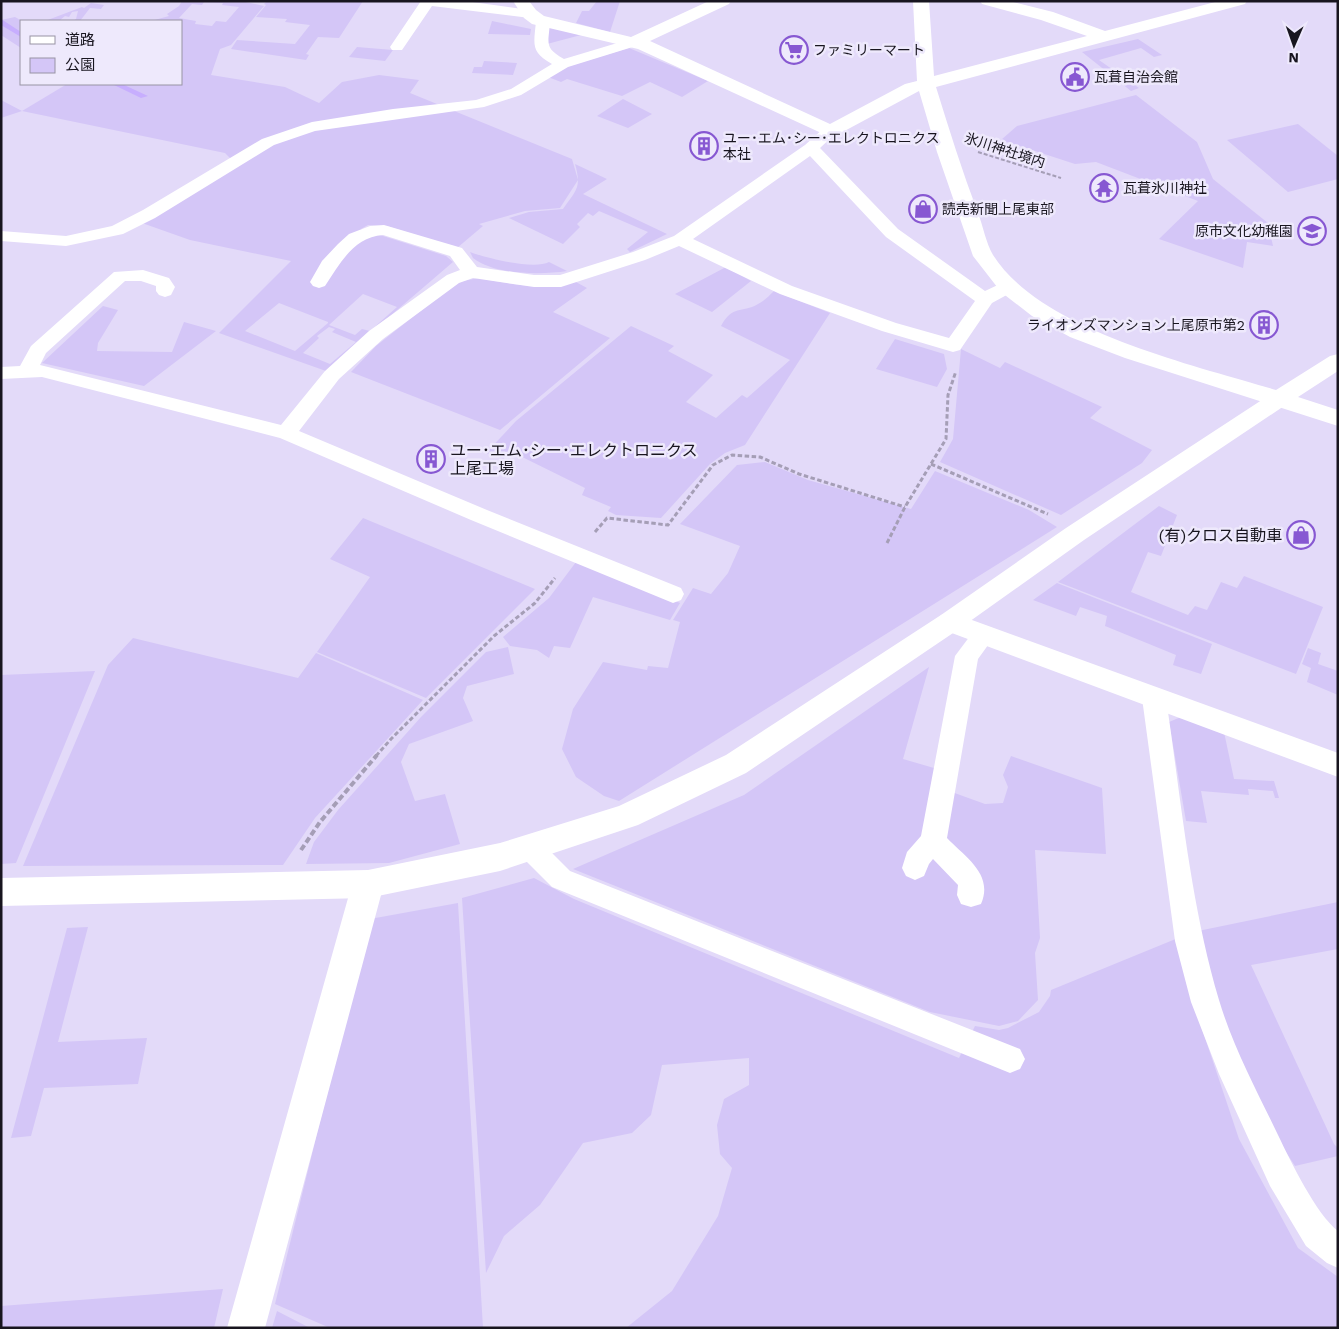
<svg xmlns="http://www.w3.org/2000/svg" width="1339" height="1329" font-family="'Work Sans','Noto Sans JP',sans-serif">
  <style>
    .green { fill: #d4c6f7; fill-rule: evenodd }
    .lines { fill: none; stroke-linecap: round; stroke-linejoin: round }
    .stream { fill: #c7aefe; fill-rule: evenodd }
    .path-far2 { stroke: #a59eb6; stroke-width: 2; stroke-dasharray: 4 2; stroke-linecap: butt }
    .path-far1 { stroke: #a59eb6; stroke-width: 3; stroke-dasharray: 4.5 2.5; stroke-linecap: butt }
    .path { stroke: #a59eb6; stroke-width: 4; stroke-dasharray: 6 3; stroke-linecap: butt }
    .service { fill: #fff; fill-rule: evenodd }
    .minor { fill: #fff; fill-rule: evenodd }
    .tertiary { fill: #fff; fill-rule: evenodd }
    .labels { text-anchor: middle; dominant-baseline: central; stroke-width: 5; stroke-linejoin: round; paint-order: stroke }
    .far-poi-label { font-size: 14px; fill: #18151f; stroke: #eee9fc; text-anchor: start }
    .far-street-label { font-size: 14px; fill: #18151f; stroke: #eee9fc }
    .poi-label { font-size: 16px; fill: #18151f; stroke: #eee9fc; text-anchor: start }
  </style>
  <rect width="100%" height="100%" fill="#e3daf9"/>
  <path class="green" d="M182 1H241L264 6 231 45 220 49 211 75 285 87 319 103 342 82 379 75 419 80 410 93 572 159 578 180 560 208 525 211 479 224 483 226 457 248 387 226 368 225 361 229 446 256 453 262 326 371 219 333 291 261 190 240 142 223 238 166 225 153 22 111 1 118V100L22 111 67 84H181V21H151L169 16 167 14 179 6ZM204 2 223 3 222 5 239 7 226 22 216 21 212 26 195 24 196 21 179 18 192 4 202 5ZM363 294 397 307 370 331 362 329 355 335 329 325ZM279 303 328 322V323L295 351 245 331ZM329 327 335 329 332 332 356 342 330 364 303 353 319 338 317 336Z
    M267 1H363L339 38 318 37 306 54 309 55 306 60 231 49 237 40 295 44 310 25 285 22 287 19 256 17 266 5 264 4Z
    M597 1H620L610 32 576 23 582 11H589Z
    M91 3 104 5 101 9 90 8 80 21H73L76 19 78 11 72 12 69 17 65 16 59 21H45L82 7 84 8Z
    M15 17 22 21 21 48 1 35V20Z
    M492 21 531 29 530 35 488 34Z
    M549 27 581 35 547 44Z
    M1138 39 1162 55 1154 57 1141 48 1099 60 1139 88 1131 91 1082 52Z
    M357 47 393 50 385 61 349 57Z
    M629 48 708 81 682 97 650 82 622 96 567 79 561 82 548 77 562 68Z
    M484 61 517 63 513 75 472 73 474 67H482Z
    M1136 95 1197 142 1213 179 1268 223 1273 246 1247 242 1243 268 1159 239 1198 201 1096 162 1075 164 1001 140 1017 126Z
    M623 99 652 114 628 128 597 116Z
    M1298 124 1338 156V179L1288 192 1227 140Z
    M575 164 607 179 583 194 667 234 630 252 627 249 648 232 599 211 593 216 588 213 577 224 580 227 563 244 509 218 529 212 563 209C576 190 582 188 575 164Z
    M470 252C486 258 534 270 549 262L567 271C541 275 494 275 473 258Z
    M726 267 751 281 712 312 675 294Z
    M479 278C511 284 542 291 574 281L587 288 553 312 610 338 500 430 351 372 376 346 457 282Z
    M774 291 830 313 745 445 725 453 710 464 661 518 616 515 608 511 611 507 582 495 585 488 512 452 503 459 486 453 516 421 631 326 674 346 668 351 713 375 686 402 716 418 742 395 747 398 790 360 721 326C733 304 741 314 758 304 764 301 769 296 774 291Z
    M103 306 118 310 98 343 97 351 172 352 184 322 216 331 144 386 42 363Z
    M895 339 944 354 947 369 937 387 876 369Z
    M961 349 1000 368 1005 362 1102 407 1090 418 1152 450 1142 463 1061 515 940 462 953 439Z
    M765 462 808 480 911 509 935 471 1029 510 1057 527 619 801 604 796 576 777 562 749 573 709 603 662 647 670 648 666 668 668 680 622 673 620 693 588 711 594 728 573 740 546 680 524 737 465Z
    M1159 506 1177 515 1161 556 1148 552 1131 592 1188 615 1195 606 1207 610 1221 582 1237 588 1244 576 1323 607 1296 674 1058 582Z
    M363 518 535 589 426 698 317 652 370 577 330 559Z
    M579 558 680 603 670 620 593 597 570 648 554 646 549 658 537 650 510 646 503 637 549 598Z
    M1057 583 1212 644 1201 674 1173 665 1176 655 1105 626 1107 616 1080 607 1076 616 1033 600Z
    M133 638 298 678 316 653 423 700 315 818 283 865 23 866 108 665Z
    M508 647 514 674 467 686 463 698 473 721 409 744 401 762 415 801 445 794 460 844 389 863 306 864 314 842 338 810 421 717 486 652Z
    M1308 648 1321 653 1318 664 1338 671V695L1307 682 1311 668 1302 664Z
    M929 667 903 759 934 768 949 791 985 804 1003 803 1008 787 1003 775 1011 756 1102 788 1106 854 1035 850 1040 938 1035 953 1038 1000 1018 1021 999 1026 930 1012 573 869 744 795Z
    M95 671 16 863 1 864V675Z
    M1181 717 1224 732 1234 779 1274 781 1279 798H1275L1273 791 1248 789 1249 795 1201 791 1207 823 1186 821 1169 722Z
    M534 878 574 899 959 1058 975 1026 999 1030 1008 1028 1039 1012 1050 996 1051 990 1178 938 1198 1017 1239 1139 1298 1248 1338 1277V1328H626L672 1291 718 1216 732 1168 720 1154 717 1125 724 1099 749 1085V1058L662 1065 651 1115 632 1133 583 1143 540 1205 504 1236 486 1273 462 898Z
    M1338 902V949L1251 965 1334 1144 1338 1148V1156L1295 1166 1266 1121 1216 1015 1198 931Z
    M458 903 483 1328H330L275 1304 370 919Z
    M88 927 58 1042 147 1038 138 1084 44 1088 31 1136 11 1138 67 928Z
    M223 1289 214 1328H1V1306Z
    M277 1311 310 1328H272Z"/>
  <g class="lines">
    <path class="stream" d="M1 19 21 32V37L1 25Z
      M112 84H122L148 96 141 98Z"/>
    <path class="path-far2" d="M978 152 1061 178"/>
    <path class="path-far1" d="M931 464 1048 514
      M595 532 607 518 668 525 713 465 732 455 760 457 799 474 905 507
      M887 543 905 507 946 439 948 395 956 371
      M376 756 391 739 494 636 535 603 555 578"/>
    <path class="path" d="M301 850 320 822 377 755"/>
    <path class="service" d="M421 1H465L530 10 535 11 537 14 535 17 530 18 432 6 402 50H392L390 47Z
      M543 17 548 18 550 21C549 43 543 47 564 59L634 38 639 39 641 42 639 45 568 67 521 95 484 107 315 131 274 145 155 218 123 234 66 246 1 241V231L66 236 112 226 143 210 262 139 312 122 393 109 476 100 511 89 552 64C530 52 534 44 536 21L538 18Z
      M830 126 836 128 838 131 820 148 898 229 985 291 1002 283 1008 281 1014 283 1017 287 1014 291 992 303 960 350 953 352 882 331 780 294 679 246 645 260 561 287H534L473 278 459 283 383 339 339 379 299 431 487 510 681 588 684 594 681 600 673 603 471 520 280 438 42 377 1 379V367L20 366 31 346 114 272 143 270 169 278 175 287 171 295 165 297 159 295 156 291V286L141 281H125L46 353 40 365 281 425 325 371 369 331 447 275 460 270 450 256 383 235C353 237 340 264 325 286L319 288 313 286 310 282 322 261 338 244 349 234 370 226 384 225 462 248 477 267 534 275H560L633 252 674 236 805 145 824 128ZM810 156 886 237 975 301 949 338 896 323 792 286 693 239Z
      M984 625 992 628 996 634 978 659 947 838C965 857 994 874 981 904L971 907 961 904 957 895 958 885 933 859 929 864 924 876 915 880 906 876 902 868 907 852 921 836 955 656 976 628Z
      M1154 688 1163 691 1166 698C1181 799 1190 902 1219 1000 1233 1047 1257 1091 1278 1135 1291 1162 1316 1214 1338 1231V1268L1327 1263 1306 1246 1270 1186 1219 1074 1191 1002 1175 941 1142 698 1145 691Z
      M530 836 539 840 570 871 1020 1049 1025 1059 1020 1069 1010 1073 552 887 521 856 517 848 521 840Z"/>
    <path class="minor" d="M513 1H529L536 10 544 16 631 37 709 1H731L729 4 650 41 830 124 905 84 917 81 913 1H929L934 76 1087 36 1041 20 982 4 980 1H1009L1053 12 1105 31 1219 1H1247L1245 4 936 87C949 129 962 171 978 213 983 226 986 243 993 255 1041 331 1194 365 1276 390L1330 356 1338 354V371L1298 397 1338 410V426L1125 358 1070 337 1032 316 1001 292 973 256 937 152 919 91 837 135 830 137 638 49 532 24 524 18Z
      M950 612 1338 753V777L941 629 937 622 941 615Z
      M368 870 379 874 384 884 265 1328H227L352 884 357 874Z"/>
    <path class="tertiary" d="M1279 391 1287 394 1291 399 1287 404 1084 540 959 629 746 773 638 825 500 871 368 898 1 906V878L368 870 500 843 619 806 726 755 941 615 1066 528 1271 394Z"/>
  </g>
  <defs>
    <symbol id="supermarket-ring" viewBox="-11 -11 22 22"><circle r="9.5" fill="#eee9fc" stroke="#8758d2" stroke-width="1.5"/><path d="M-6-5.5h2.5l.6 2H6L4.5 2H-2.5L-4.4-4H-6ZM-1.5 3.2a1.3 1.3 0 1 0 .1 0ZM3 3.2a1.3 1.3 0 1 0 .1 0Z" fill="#8758d2"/></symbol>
    <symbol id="civic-ring" viewBox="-11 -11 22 22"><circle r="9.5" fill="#eee9fc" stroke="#8758d2" stroke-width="1.5"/><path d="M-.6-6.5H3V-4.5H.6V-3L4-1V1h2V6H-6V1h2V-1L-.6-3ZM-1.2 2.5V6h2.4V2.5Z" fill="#8758d2"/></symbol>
    <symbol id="building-ring" viewBox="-11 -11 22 22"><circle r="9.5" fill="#eee9fc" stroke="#8758d2" stroke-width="1.5"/><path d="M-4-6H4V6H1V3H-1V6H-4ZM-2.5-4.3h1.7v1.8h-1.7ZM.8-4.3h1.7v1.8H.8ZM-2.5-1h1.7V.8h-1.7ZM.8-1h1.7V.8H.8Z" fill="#8758d2"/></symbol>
    <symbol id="temple-ring" viewBox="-11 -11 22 22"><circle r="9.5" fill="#eee9fc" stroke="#8758d2" stroke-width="1.5"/><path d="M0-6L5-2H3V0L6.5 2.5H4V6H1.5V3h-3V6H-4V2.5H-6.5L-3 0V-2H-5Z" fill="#8758d2"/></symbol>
    <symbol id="shop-ring" viewBox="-11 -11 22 22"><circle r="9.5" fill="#eee9fc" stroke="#8758d2" stroke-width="1.5"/><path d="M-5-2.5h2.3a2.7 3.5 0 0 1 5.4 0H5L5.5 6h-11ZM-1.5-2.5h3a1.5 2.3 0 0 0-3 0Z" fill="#8758d2"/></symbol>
    <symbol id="school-ring" viewBox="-11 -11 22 22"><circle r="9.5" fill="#eee9fc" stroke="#8758d2" stroke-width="1.5"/><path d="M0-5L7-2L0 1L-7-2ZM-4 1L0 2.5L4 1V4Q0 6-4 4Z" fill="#8758d2"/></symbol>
  </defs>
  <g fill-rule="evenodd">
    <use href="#supermarket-ring" x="778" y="34" width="32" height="32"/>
    <use href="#civic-ring" x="1059" y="61" width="32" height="32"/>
    <use href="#building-ring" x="688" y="130" width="32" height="32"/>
    <use href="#temple-ring" x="1088" y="172" width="32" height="32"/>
    <use href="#shop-ring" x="907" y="193" width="32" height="32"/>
    <use href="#school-ring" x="1296" y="215" width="32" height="32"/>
    <use href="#building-ring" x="1248" y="309" width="32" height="32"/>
    <use href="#building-ring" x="415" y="443" width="32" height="32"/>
    <use href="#shop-ring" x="1285" y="519" width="32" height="32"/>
  </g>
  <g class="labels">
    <g class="far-poi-label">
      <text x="813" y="50">ファミリーマート</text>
      <text x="1094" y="77">瓦葺自治会館</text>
      <text x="723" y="138">ユー･エム･シー･エレクトロニクス<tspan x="723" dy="16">本社</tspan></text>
      <text x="1123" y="188">瓦葺氷川神社</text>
      <text x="942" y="209">読売新聞上尾東部</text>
      <text x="1293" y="231" text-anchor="end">原市文化幼稚園</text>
      <text x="1245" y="325" text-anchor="end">ライオンズマンション上尾原市第2</text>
    </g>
    <g class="far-street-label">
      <text transform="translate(1005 150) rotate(18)">氷川神社境内</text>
    </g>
    <g class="poi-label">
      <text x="450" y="450">ユー･エム･シー･エレクトロニクス<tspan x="450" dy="18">上尾工場</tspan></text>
      <text x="1282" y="535" text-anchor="end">(有)クロス自動車</text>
    </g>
  </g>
  <rect width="1339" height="1329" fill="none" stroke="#18151f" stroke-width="5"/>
  <rect x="20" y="20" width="162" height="65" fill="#eee9fc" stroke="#9894a4"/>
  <rect x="30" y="36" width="25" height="8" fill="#ffffff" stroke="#9894a4"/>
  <text x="65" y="45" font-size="15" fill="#18151f">道路</text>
  <rect x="30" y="58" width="25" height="15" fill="#d4c6f7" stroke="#9894a4"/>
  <text x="65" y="70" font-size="15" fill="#18151f">公園</text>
  <g transform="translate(1294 45) rotate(182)" stroke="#eee9fc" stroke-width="4" paint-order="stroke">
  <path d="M0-4L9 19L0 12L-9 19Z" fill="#18151f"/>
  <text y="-8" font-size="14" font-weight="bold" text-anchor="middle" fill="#18151f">N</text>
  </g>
</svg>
